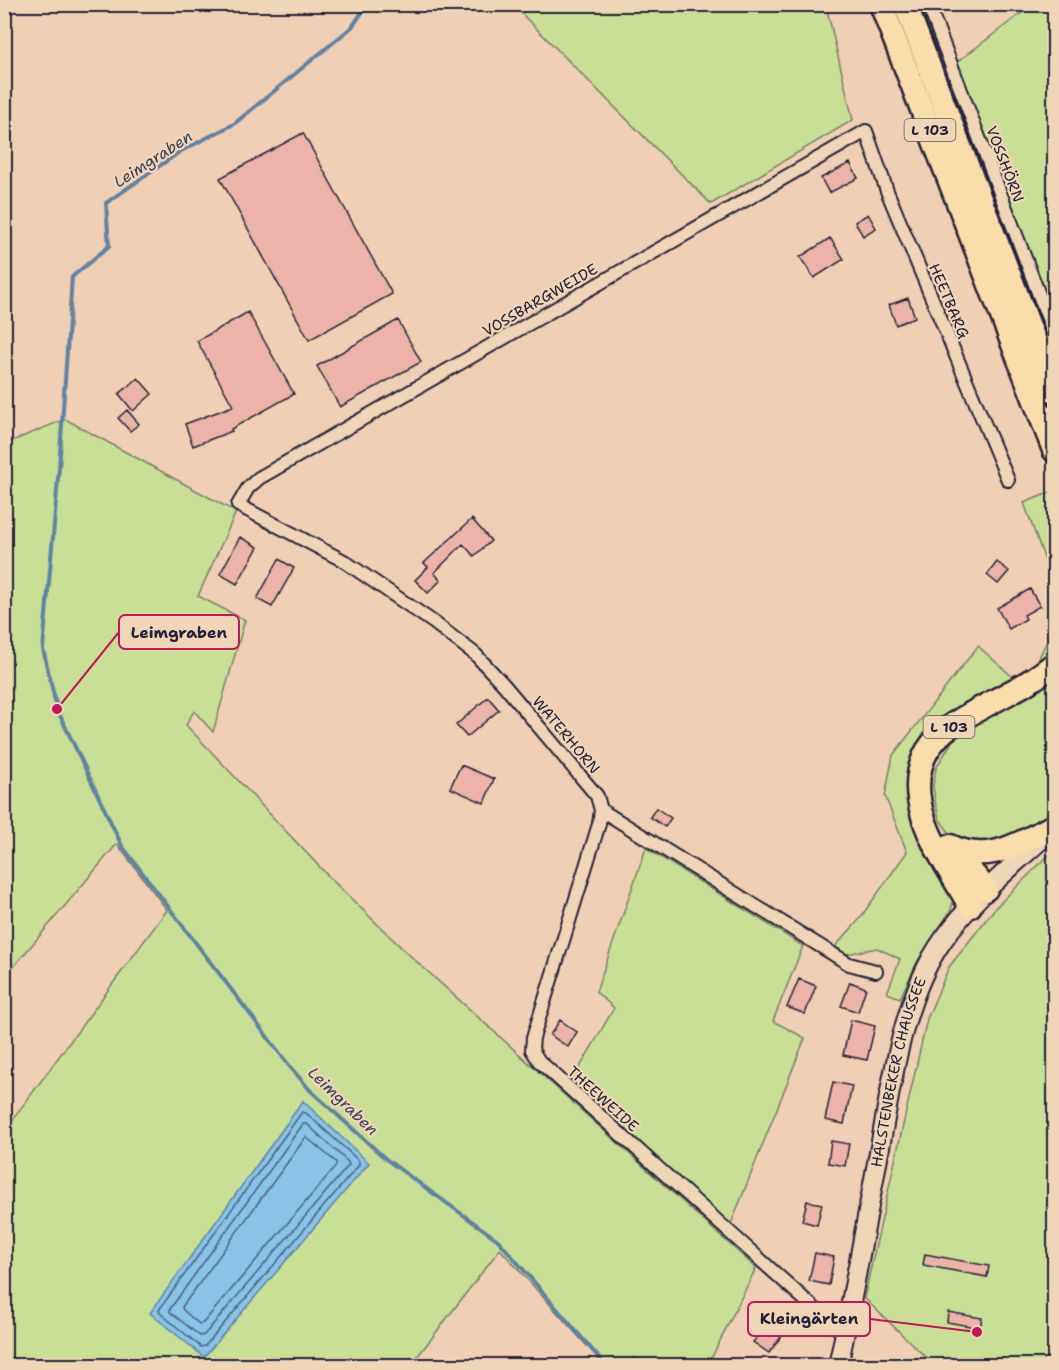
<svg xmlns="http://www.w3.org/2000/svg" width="1059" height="1370" font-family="'Shantell Sans',sans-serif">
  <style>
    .green { fill: #c8df95; stroke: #758068; stroke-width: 1.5 }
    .water { fill: #89c3e8; stroke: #6083a3; stroke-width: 1.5 }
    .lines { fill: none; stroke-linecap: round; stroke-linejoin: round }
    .shore { stroke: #4b6280; stroke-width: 1.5 }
    .stream { stroke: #6083a3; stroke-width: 4 }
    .building { fill: #ecb3a8; stroke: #22223b; stroke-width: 1.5 }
    .street-casing { stroke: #22223b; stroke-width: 16 }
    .secondary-casing { stroke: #22223b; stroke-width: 22 }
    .highway-casing { stroke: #22223b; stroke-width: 27 }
    .street { stroke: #f0d5b7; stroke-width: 12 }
    .secondary { stroke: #f0d5b7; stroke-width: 18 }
    .highway { stroke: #fbddab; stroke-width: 22 }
    .labels { text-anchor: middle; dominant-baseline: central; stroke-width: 4.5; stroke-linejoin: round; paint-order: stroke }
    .shield { fill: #f0d5b7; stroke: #605860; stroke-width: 1.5 }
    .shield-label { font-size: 14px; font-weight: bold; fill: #22223b }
    .street-label { font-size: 15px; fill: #22223b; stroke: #f0d5b7 }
    .water-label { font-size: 16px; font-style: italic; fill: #37425e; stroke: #f0d5b7 }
    .leader { fill: none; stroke: #c2185b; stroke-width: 2 }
    .callout-dot { fill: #c2185b; stroke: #f0d5b7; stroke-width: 2 }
    .callout { fill: #f0d5b7; stroke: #c2185b; stroke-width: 2 }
    .callout-label { font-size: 16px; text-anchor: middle; font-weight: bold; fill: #22223b }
  </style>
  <rect width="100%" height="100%" fill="#f0cfb4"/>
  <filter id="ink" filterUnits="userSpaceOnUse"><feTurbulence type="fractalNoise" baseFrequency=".0167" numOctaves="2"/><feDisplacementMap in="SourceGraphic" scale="12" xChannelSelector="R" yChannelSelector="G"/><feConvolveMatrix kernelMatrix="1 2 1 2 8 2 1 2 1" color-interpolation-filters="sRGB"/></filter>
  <g filter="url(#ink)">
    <path class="green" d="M513 5H826L853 120 711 204Z
      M1032 5H1054V337L1048 339 944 72Z
      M65 419 236 512 198 596 245 620 213 732 194 711 186 725 331 879 406 952 756 1268 708 1365H651L634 1357 629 1365H604L500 1249 411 1365H5V1130L167 910 117 844 5 977V444Z
      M1053 491 1054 498V585L1024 503Z
      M1054 626V653L1044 664 914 762 953 900 951 910 918 960 900 998 887 993 900 959 877 948 847 954 834 948 858 921 907 852 885 796 893 755 978 646 1015 679 1038 660Z
      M1052 682H1054V814L1010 840 975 846 951 835 940 820 935 802 933 785 936 768 953 740 1001 708Z
      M646 848 803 946 773 1021 805 1038 731 1224 572 1081 614 1008 596 992Z
      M1054 850V1365H934L864 1298 927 1019 949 967 996 907Z"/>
    <path class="water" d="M303 1101 369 1163 204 1357 150 1313Z"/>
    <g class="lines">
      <path class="shore" d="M302 1112 306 1113 359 1161V1165L205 1346 201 1347 160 1313 159 1310Z
        M303 1124H307L348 1162 349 1165 204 1335 200 1336 170 1312V1309Z
        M306 1137 336 1162V1166L203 1323 199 1324 183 1310 182 1307Z"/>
      <path class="stream" d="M368 4 352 27 234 124 181 151 106 203 109 246 72 277 59 468 43 649 57 709 122 846 291 1068 310 1090 387 1160 498 1240 606 1366"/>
    </g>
    <path class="building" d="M303 133 392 294 309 340 220 178Z
      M850 163 858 178 829 193 821 178Z
      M868 214 876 228 863 236 855 222Z
      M830 238 844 259 814 278 800 257Z
      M908 298 915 317 896 325 889 305Z
      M248 312 294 394 231 429 232 431 193 446 185 424 233 406 197 341Z
      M398 320 421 362 340 407 317 366Z
      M138 378 152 394 133 411 119 394Z
      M127 410 139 424 130 431 118 418Z
      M472 519 491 541 474 556 463 544 434 573 441 580 428 593 415 580 428 567 424 563Z
      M240 537 258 547 237 584 220 574Z
      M279 559 294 568 272 607 257 599Z
      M997 562 1009 571 998 584 987 575Z
      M1030 589 1040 606 1024 615 1026 619 1009 629 997 608Z
      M488 697 499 710 467 737 456 725Z
      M461 765 494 779 484 803 450 788Z
      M656 808 671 818 665 827 650 817Z
      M799 979 816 986 805 1014 787 1007Z
      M850 982 866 988 858 1012 841 1006Z
      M560 1020 577 1032 568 1047 550 1035Z
      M851 1020 875 1026 867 1060 843 1055Z
      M833 1082 852 1086 844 1124 825 1120Z
      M831 1141 849 1144 845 1166 828 1163Z
      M807 1201 822 1204 817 1225 802 1221Z
      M815 1253 834 1257 829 1285 809 1281Z
      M925 1254 989 1266 987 1277 923 1265Z
      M764 1307 789 1326 769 1353 753 1342 763 1330 753 1322Z
      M948 1312 982 1318 980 1328 947 1322Z"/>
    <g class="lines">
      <defs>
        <path id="street" d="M928 4 1054 334
          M601 810 599 824 533 1038 532 1050 539 1061 834 1326 845 1333
          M876 971 849 964 601 810 597 796 504 685 475 654 433 622 344 561 238 505 248 488 259 478 866 131 887 191 1008 480"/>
        <g id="secondary">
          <path id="s1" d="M838 1366C854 1293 866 1220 880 1147 892 1081 903 996 943 940 971 900 1009 869 1045 836"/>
        </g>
        <path id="highway" d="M881 4 1054 450
          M905 4 1054 391
          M950 846C990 865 1018 843 1054 826
          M950 846 986 889
          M970 906C946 862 898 803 927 751 934 740 941 732 952 725 985 703 1024 689 1054 664"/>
      </defs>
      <use href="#street" class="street-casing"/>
      <use href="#secondary" class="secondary-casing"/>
      <use href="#highway" class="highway-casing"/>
      <use href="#street" class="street"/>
      <use href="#secondary" class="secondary"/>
      <use href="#highway" class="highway"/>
    </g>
  </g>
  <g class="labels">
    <g class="shield">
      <rect x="904.5" y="119" width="51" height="22" rx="4.5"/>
      <rect x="923.5" y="716" width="51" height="22" rx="4.5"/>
    </g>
    <g class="shield-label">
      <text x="930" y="130">L 103</text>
      <text x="949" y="727">L 103</text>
    </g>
    <g class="street-label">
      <text transform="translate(1005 164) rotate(69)">VOSSHÖRN</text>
      <text transform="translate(540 300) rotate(-30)">VOSSBARGWEIDE</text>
      <text transform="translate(949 301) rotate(67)">HEETBARG</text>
      <text transform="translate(566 735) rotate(50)">WATERHORN</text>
      <text stroke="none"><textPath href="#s1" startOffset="300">HALSTENBEKER CHAUSSEE</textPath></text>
      <text transform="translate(603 1099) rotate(42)">THEEWEIDE</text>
    </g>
    <g class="water-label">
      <text transform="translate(153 159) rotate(-33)">Leimgraben</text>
      <text transform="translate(343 1101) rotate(44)">Leimgraben</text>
    </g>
  </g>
  <path class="leader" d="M57 709L119 632M977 1332L870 1319"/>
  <g class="callout-dot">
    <circle cx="57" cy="709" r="6"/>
    <circle cx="977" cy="1332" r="6"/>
  </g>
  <g class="callout">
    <rect x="119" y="615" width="120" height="34" rx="6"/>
    <rect x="748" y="1302" width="122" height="34" rx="6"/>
  </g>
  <g class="callout-label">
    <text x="179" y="638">Leimgraben</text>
    <text x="809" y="1324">Kleingärten</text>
  </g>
  <rect width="1059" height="1370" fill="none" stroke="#f0d5b7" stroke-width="24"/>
  <rect x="12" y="12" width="1035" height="1346" fill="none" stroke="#22223b" stroke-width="2" filter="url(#ink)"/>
</svg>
